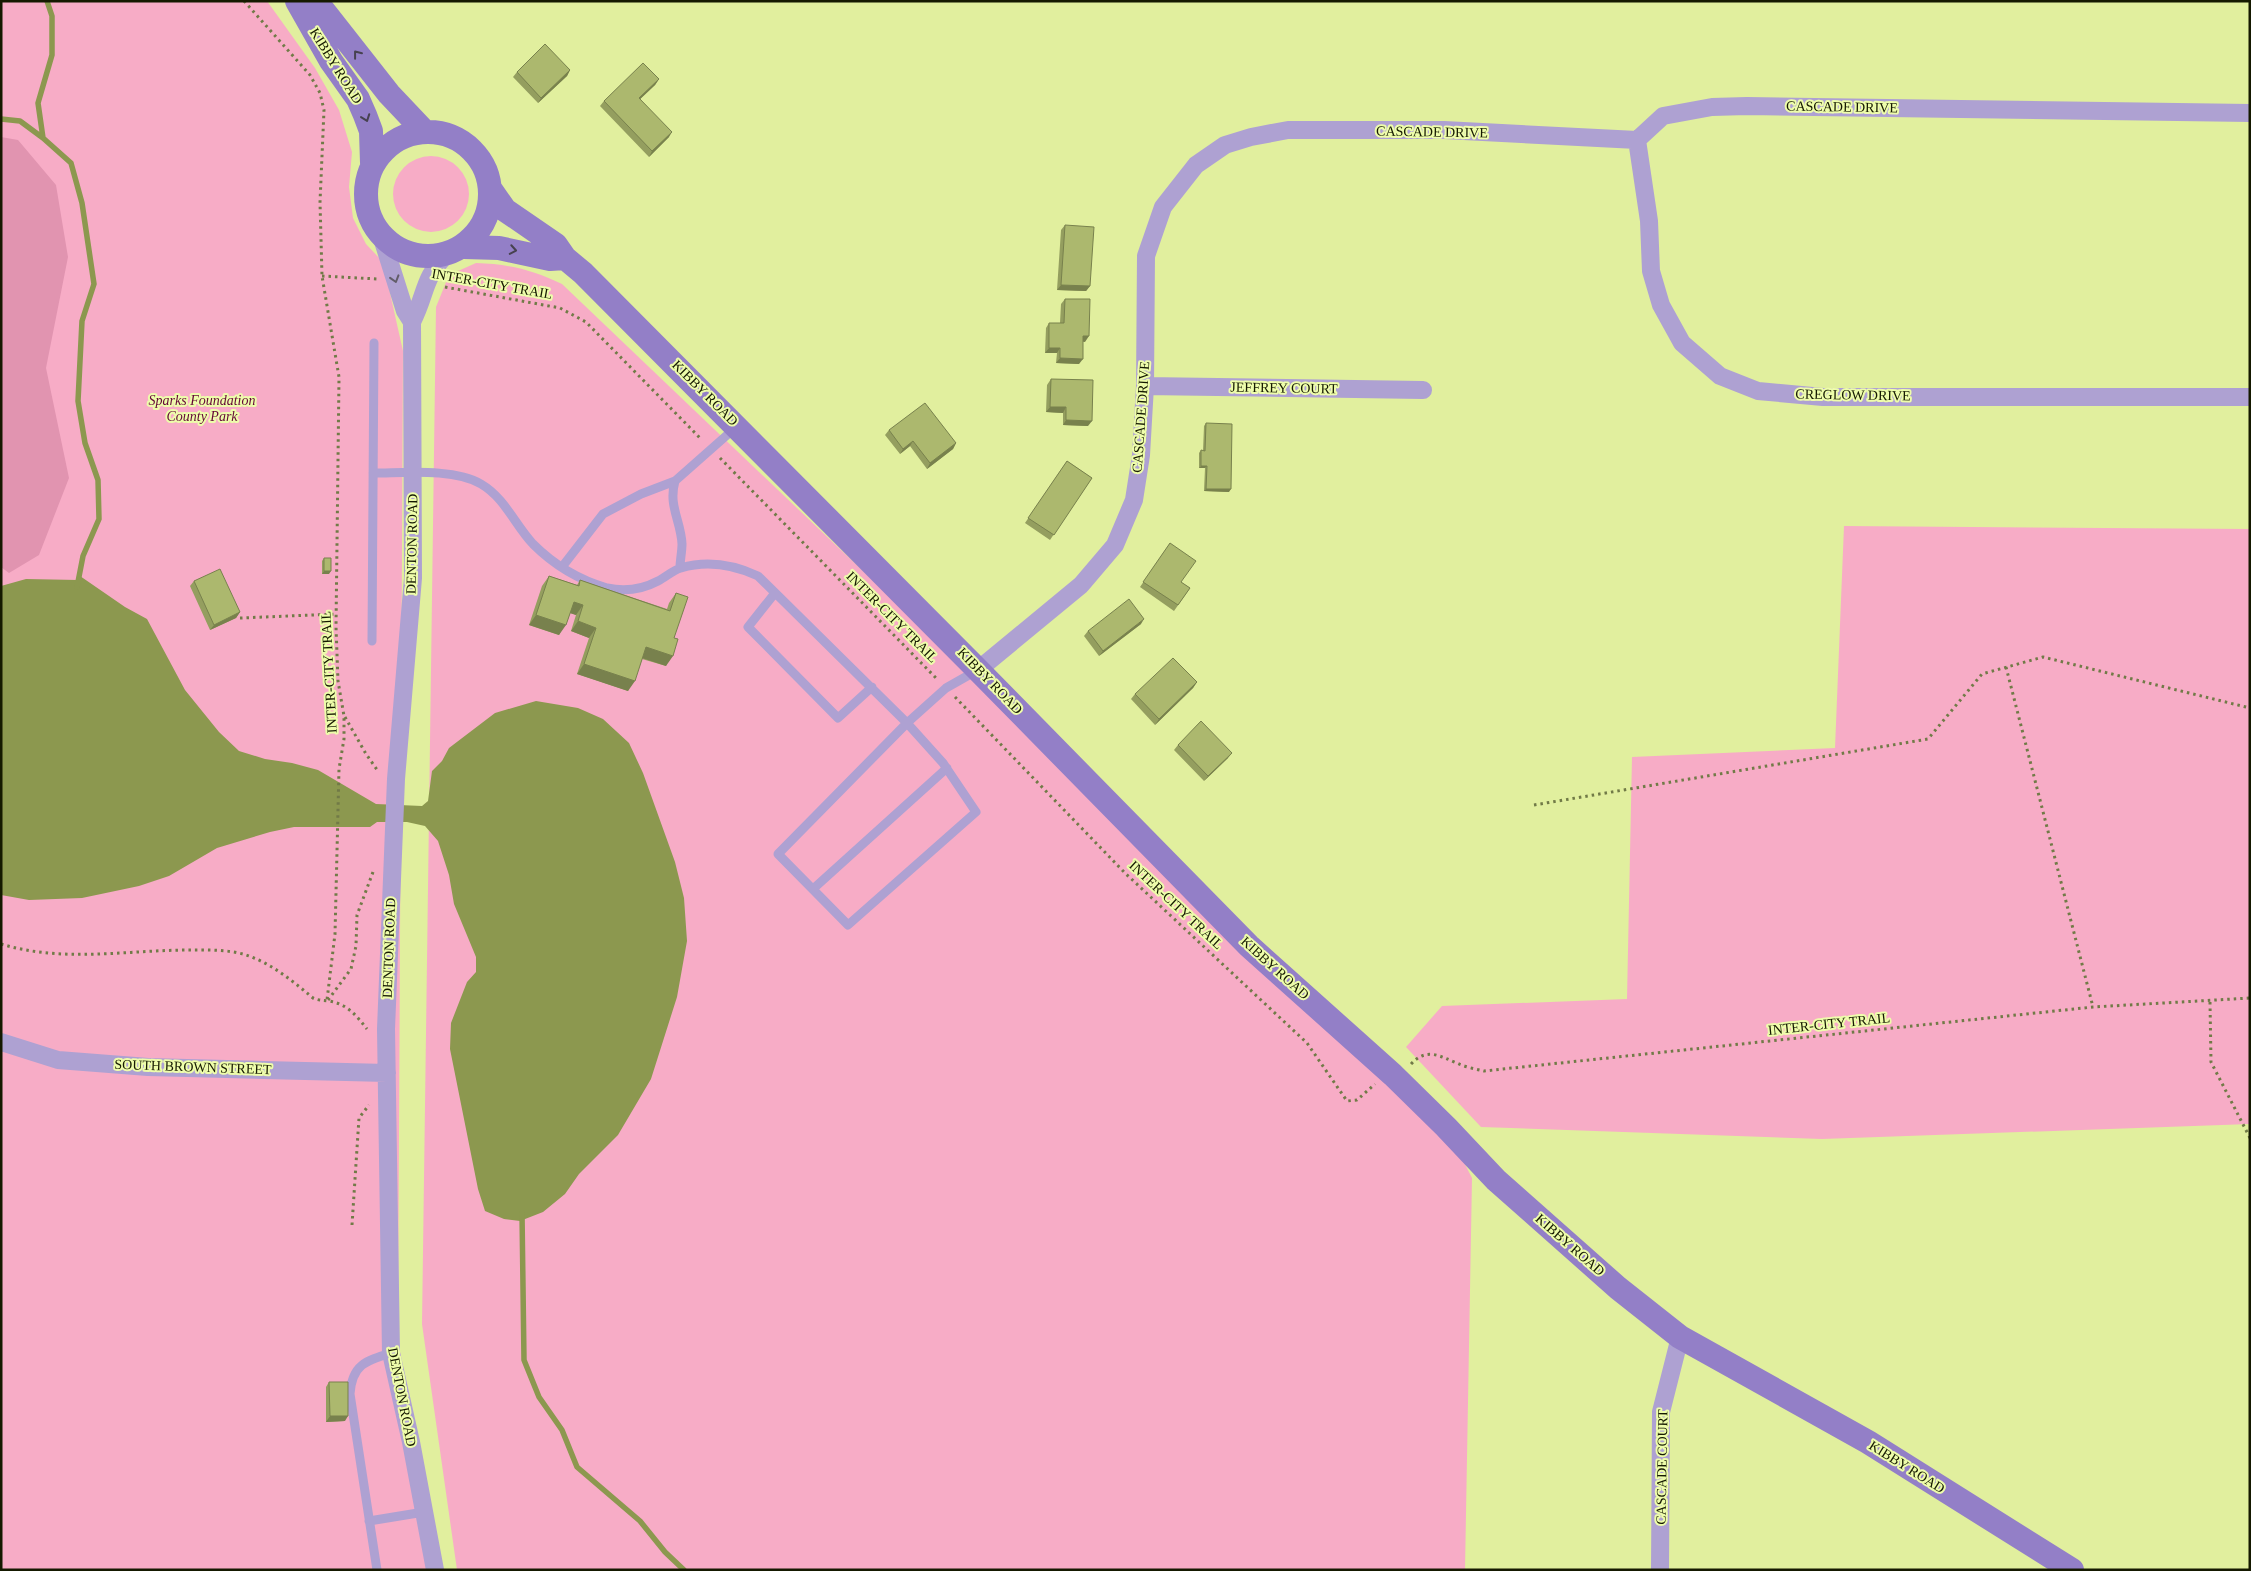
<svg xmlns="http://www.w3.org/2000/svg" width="2251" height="1571" font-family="'Times New Roman',serif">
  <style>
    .green { fill: #f7acc6 }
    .forest { fill: #e194b0 }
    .water { fill: #8c984f }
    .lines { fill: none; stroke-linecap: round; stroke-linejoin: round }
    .stream { stroke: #8c984f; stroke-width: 5.5 }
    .path { stroke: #717a47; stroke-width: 3; stroke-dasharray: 2.5 4; stroke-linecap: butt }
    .service { stroke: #aea1d2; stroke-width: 9 }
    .minor { stroke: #aea1d2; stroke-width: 18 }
    .secondary { stroke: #937fc7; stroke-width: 24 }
    .wall { fill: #949e5f }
    .shaded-wall { fill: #78814d }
    .building { fill: #acb86e; stroke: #78814d }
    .oneway { stroke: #474250 }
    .oneway2 { stroke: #625d69 }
    .labels { text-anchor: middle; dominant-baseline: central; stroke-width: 4; stroke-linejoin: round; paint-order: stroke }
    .street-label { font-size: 14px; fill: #151900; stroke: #eefdab }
    .park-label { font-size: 14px; font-style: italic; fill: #640737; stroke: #eefdab }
  </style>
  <rect width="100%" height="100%" fill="#e1ef9e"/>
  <path class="green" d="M1 1H267L315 68 339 110 352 152 349 187 353 218 366 244 383 262 403 351 398 1330 409 1448 429 1570H1Z
    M393 194a38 38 0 1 1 76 0a38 38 0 1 1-76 0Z
    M476 263C509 264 532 270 562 284L1446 1127 1472 1178 1465 1570H457L422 1324 436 307 449 275Z
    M1844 526 2250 529V1124L1822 1139 1481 1127 1406 1047 1442 1006 1627 999 1632 757 1835 748Z"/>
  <path class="forest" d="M1 137 18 140 56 185 68 257 46 368 69 478 39 555 9 573 1 567Z"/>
  <path class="water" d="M80 576 125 607 147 619 185 690 219 732 239 751 265 759 292 763 318 770 376 804 422 806 428 801 432 771 442 761 449 748 495 713 536 701 578 708 603 719 629 743 643 773 675 862 684 898 687 941 677 997 651 1079 618 1135 579 1174 565 1194 543 1212 520 1221 504 1219 485 1211 478 1189 450 1049 451 1023 467 982 476 972V957L454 904 449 875 438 841 425 826 407 822H377L370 827H294L270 832 217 848 169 876 139 886 82 898 29 900 1 895V586L26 579 78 580Z"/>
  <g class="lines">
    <path class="stream" d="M47 1 52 16V55L38 103 43 138 71 163 82 203 94 284 82 321 78 401 85 443 98 480 99 519 83 556 77 587
      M1 119 20 121 43 138
      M522 1213 524 1360 539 1397 562 1430 577 1467 640 1521 665 1552 684 1570"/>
    <path class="path" d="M244 1 310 75 320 93 324 110 320 202 322 276 339 377 336 627 338 681 344 716V739L339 769 335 934 327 1000
      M322 276 377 279
      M445 287 560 308 586 322 701 439
      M720 458 936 678
      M240 618 337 614
      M2006 667 2093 1007
      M955 697 1125 873 1307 1043 1347 1101 1357 1100 1375 1084
      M345 717 366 754 378 771
      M1534 805 1928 739 1982 674 2043 657 2250 708
      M1 944C63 963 127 950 190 950 211 950 234 949 254 958 276 967 295 983 313 998 320 1001 323 1000 329 1001 347 1004 356 1015 367 1029
      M328 1000 351 969 356 946 357 915 373 872
      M2210 1002 2211 1062 2250 1138
      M1411 1064C1427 1047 1439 1056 1457 1063 1465 1067 1475 1069 1484 1071L2093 1007 2250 998
      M352 1225 359 1118 369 1105"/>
    <path class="service" d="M373 473C404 473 454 468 481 484 505 498 515 525 533 544 553 564 579 580 607 588 625 592 641 590 658 581 666 577 673 570 681 568 708 560 734 565 758 576L907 723 946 688 976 671
      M675 481C668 506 681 521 682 544 682 552 680 560 680 568
      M562 567 603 514 641 494 675 481 735 428
      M775 593 748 627 838 718 872 687
      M372 641 374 343
      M907 723 943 763 976 812 848 925 778 854Z
      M813 889 947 768
      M369 1521 424 1512
      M377 1570 350 1394C352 1365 365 1361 391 1353"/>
    <path class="minor" d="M1637 140 1649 221 1651 271 1661 305 1682 343 1720 376 1758 391 1823 397H2250
      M381 235 405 311 412 322
      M1145 386 1423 390
      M978 670 1081 585 1115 545 1134 500 1141 455 1145 386 1146 256 1163 207 1196 165 1225 145 1251 137 1288 130H1444L1637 140 1663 116 1712 107 1747 106 2250 113
      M1 1042 58 1060 148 1067 387 1073
      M435 1570 411 1442 391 1353 386 1029 396 779 413 578 412 322C427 293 422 279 447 254
      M1660 1570 1661 1412 1680 1337"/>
    <path class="secondary" d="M297 1 331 61 358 99 365 115 371 131 372 163
      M316 1 389 94 424 131
      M366 194a62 62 0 1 1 124 0a62 62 0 1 1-124 0Z
      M491 190 505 210 556 245 565 258 583 273 978 670 1249 946 1393 1075 1446 1127 1496 1180 1618 1288 1680 1337 1868 1442 2072 1570
      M464 247 499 248 550 259 565 258"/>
  </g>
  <path class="wall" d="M570 70 567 76 538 103 513 77 517 72Z
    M659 79 655 85 640 99 669 137 649 157 600 106 604 101Z
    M1065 225 1090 286 1086 291 1057 290 1061 230Z
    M1065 299 1085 342 1083 341 1079 364 1056 363 1057 353H1045L1046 328 1049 323H1060L1061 304Z
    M1051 379 1088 426 1063 425V413L1046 412 1047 385Z
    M1206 423 1229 492 1204 491 1205 468H1199V453L1201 450 1203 451 1204 426Z
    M889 430 956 443 953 449 927 469 910 446 900 454 885 435Z
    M1067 461 1092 478 1050 540 1025 523Z
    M1170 543 1181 582 1190 588 1174 611 1140 587Z
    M324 558 329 574H322V561Z
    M549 576 577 585 580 580 667 609 669 603 676 593 674 638 666 666 642 659 628 691 577 674 589 638 571 631 576 615 570 613 559 635 529 625 542 586Z
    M194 581 240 612 236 618 210 630 190 586Z
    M1141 624 1099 656 1084 636 1088 631Z
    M1197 682 1193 688 1155 725 1131 699 1135 694Z
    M1178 745 1228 758 1204 781 1174 750Z
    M329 1382 345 1421 326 1422V1387Z"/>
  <path class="shaded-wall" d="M570 70 567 76 538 103 541 98Z
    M659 79 655 85 636 103 639 98Z
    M672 132 669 137 649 157 652 151Z
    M1061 285 1090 286 1086 291 1057 290Z
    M1083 336H1089L1085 342 1079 341Z
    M1049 348H1060L1057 353H1045Z
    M1060 358 1083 359 1079 364 1056 363Z
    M1050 407H1066L1063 413 1046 412Z
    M1066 420 1092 421 1088 426 1063 425Z
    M913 441 910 446 900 454 903 449Z
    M956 443 953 449 927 469 930 463Z
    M1201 466H1207L1205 468H1199Z
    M1206 489H1231L1229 492 1204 491Z
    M324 571H331L329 574H322Z
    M574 602 583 605 576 615 567 612Z
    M240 612 236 618 210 630 214 625Z
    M536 615 566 625 559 635 529 625Z
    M1144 619 1141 624 1099 656 1103 651Z
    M578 621 596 628 589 638 571 631Z
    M646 647 673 656 666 666 639 657Z
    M584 664 635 681 628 691 577 674Z
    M1197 682 1193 688 1155 725 1159 719Z
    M1232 753 1228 758 1204 781 1208 776Z
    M330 1416H348L345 1421 326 1422Z"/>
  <path class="building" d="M545 44 570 70 541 98 517 72Z
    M643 63 659 79 639 98 672 132 652 151 604 101Z
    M1065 225 1094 227 1090 286 1061 285Z
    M1065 299H1090L1089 336H1083V359L1060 358V348H1049V323H1064Z
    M1051 379 1093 380 1092 421 1066 420V407H1050Z
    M925 403 956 443 930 463 913 441 903 449 889 430Z
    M1206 423 1232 424 1231 489H1206L1207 466H1201V450L1205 451Z
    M1067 461 1092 478 1054 535 1028 518Z
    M1170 543 1196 561 1181 582 1190 588 1178 605 1143 582Z
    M324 558H331V571H324Z
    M220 569 240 612 214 625 194 581Z
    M549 576 579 586 580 580 670 611 676 593 688 597 674 638 678 639 673 656 646 647 635 681 584 664 596 628 578 621 583 605 574 602 566 625 536 615Z
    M1129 599 1144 619 1103 651 1088 631Z
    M1173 658 1197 682 1159 719 1135 694Z
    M1201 721 1232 753 1208 776 1178 745Z
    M329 1382H348V1416H330Z"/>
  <defs><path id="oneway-chevron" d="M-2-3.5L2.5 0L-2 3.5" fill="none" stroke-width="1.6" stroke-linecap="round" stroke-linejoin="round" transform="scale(1.25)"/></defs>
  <g class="oneway">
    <use href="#oneway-chevron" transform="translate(357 54) rotate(-128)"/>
    <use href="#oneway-chevron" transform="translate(366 118) rotate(70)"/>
    <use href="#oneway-chevron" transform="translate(513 250) rotate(10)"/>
  </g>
  <use class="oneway2" href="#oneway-chevron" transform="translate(395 279) rotate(73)"/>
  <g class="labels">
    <g class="street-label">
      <text transform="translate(336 66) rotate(58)">KIBBY ROAD</text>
      <text transform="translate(1842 107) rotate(1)">CASCADE DRIVE</text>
      <text transform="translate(1432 132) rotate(1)">CASCADE DRIVE</text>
      <text transform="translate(492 284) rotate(10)">INTER-CITY TRAIL</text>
      <text transform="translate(1284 388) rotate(1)">JEFFREY COURT</text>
      <text transform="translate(705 393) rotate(45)">KIBBY ROAD</text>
      <text transform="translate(1853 395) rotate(1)">CREGLOW DRIVE</text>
      <text transform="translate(1141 417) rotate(-86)">CASCADE DRIVE</text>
      <text transform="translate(412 544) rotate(-89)">DENTON ROAD</text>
      <text transform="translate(892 617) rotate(45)">INTER-CITY TRAIL</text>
      <text transform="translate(329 672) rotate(-93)">INTER-CITY TRAIL</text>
      <text transform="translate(990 681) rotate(46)">KIBBY ROAD</text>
      <text transform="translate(1176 905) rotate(43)">INTER-CITY TRAIL</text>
      <text transform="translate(389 948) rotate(-88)">DENTON ROAD</text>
      <text transform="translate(1275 968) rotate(42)">KIBBY ROAD</text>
      <text transform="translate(1829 1024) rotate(-6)">INTER-CITY TRAIL</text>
      <text transform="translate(193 1067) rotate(2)">SOUTH BROWN STREET</text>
      <text transform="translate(1570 1245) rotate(41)">KIBBY ROAD</text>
      <text transform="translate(402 1397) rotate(79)">DENTON ROAD</text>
      <text transform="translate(1662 1467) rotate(-89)">CASCADE COURT</text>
      <text transform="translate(1907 1467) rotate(32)">KIBBY ROAD</text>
    </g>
    <g class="park-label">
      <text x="202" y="400">Sparks Foundation<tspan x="202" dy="16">County Park</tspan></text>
    </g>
  </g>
  <rect width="2251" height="1571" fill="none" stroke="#151900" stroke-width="5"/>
</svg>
